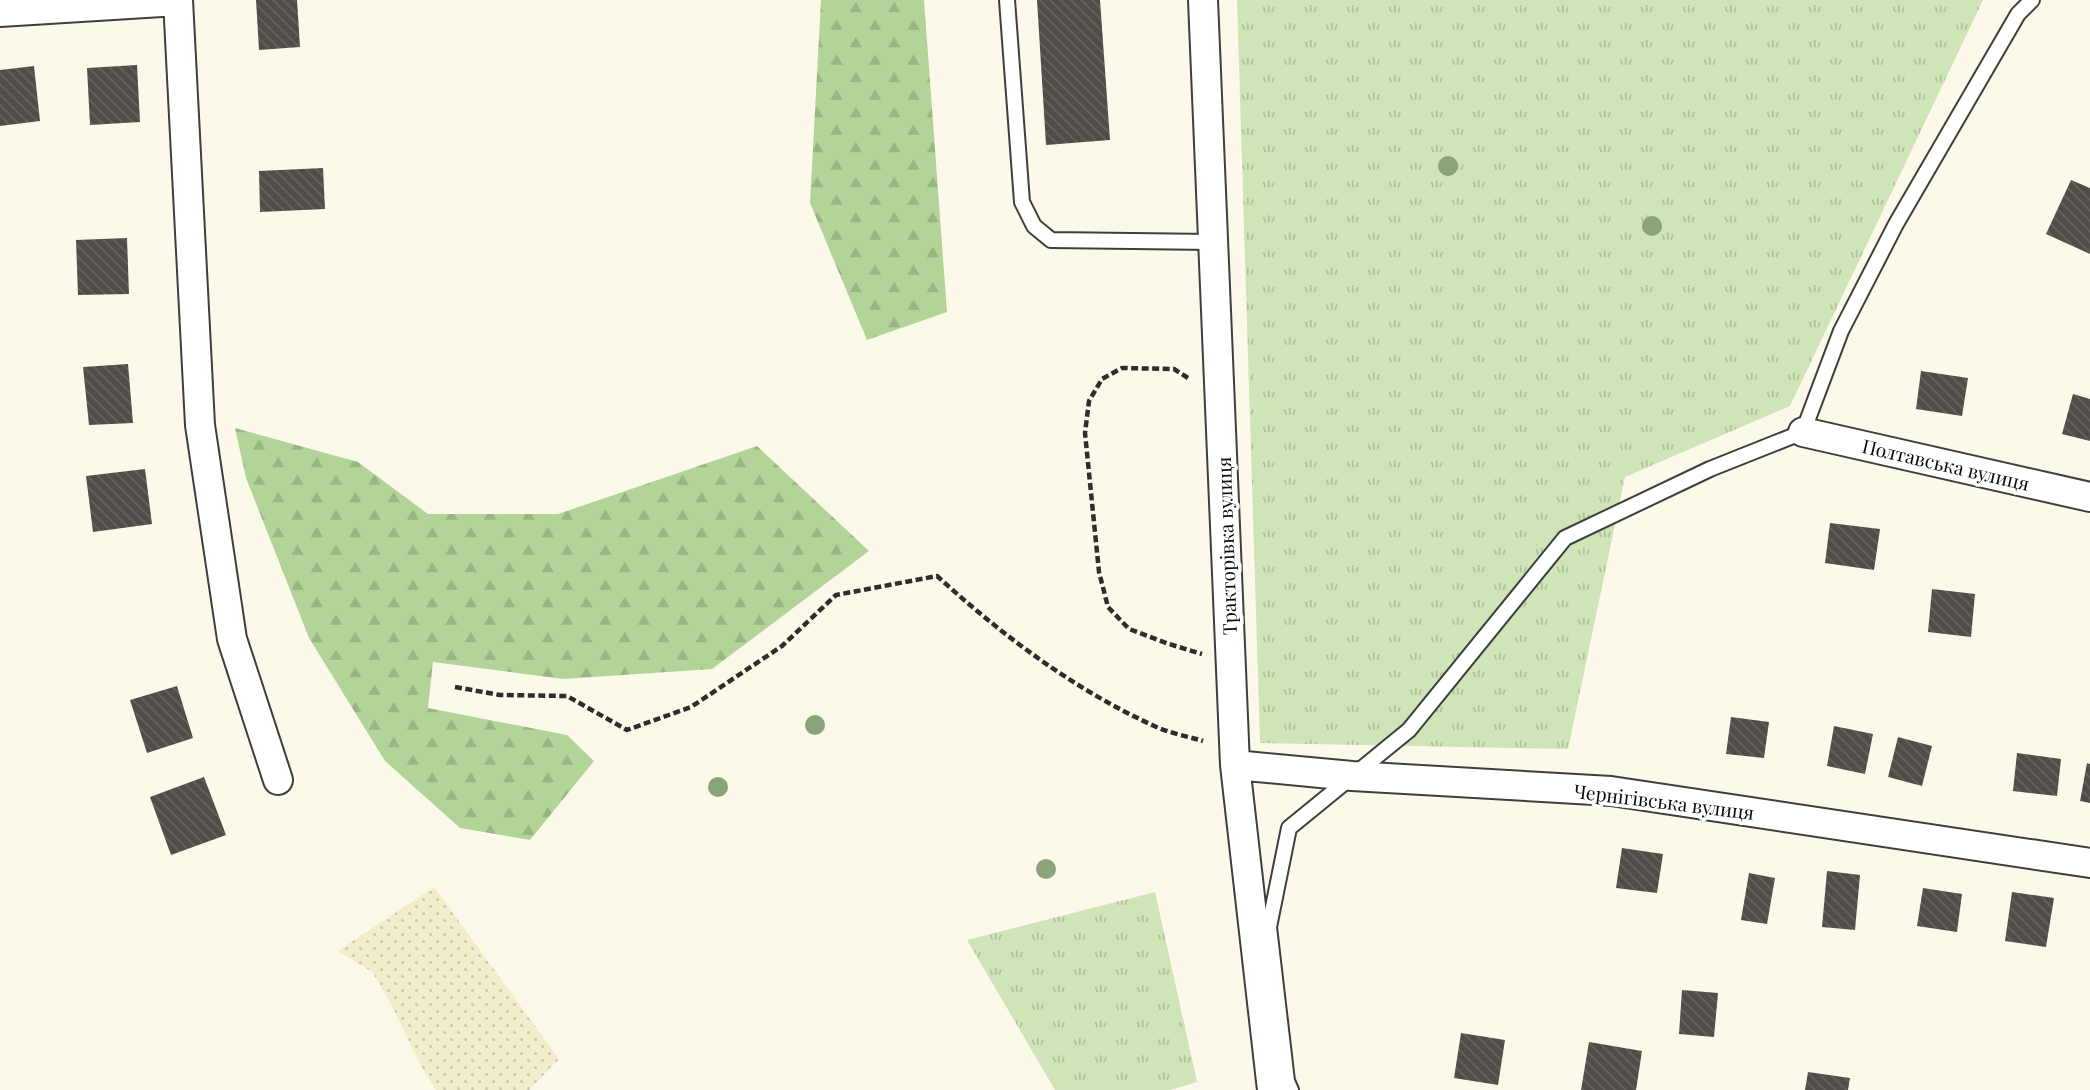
<svg xmlns="http://www.w3.org/2000/svg" width="2090" height="1090" font-family="'Playfair Display',serif">
  <style>
    .farmland { fill: url(#farmland-dots) }
    .grass { fill: url(#grass-tufts) }
    .forest { fill: url(#forest-firs) }
    .building { fill: url(#building-back-hatch) }
    .lines { fill: none; stroke-linecap: round; stroke-linejoin: round }
    .lane-casing { stroke: #3e3e3e; stroke-width: 18 }
    .street-casing { stroke: #3e3e3e; stroke-width: 32 }
    .path { stroke: #2d2d2d; stroke-width: 4.5; stroke-dasharray: 7 3.5; stroke-linecap: butt }
    .lane { stroke: #fff; stroke-width: 14 }
    .street { stroke: #fff; stroke-width: 28 }
    .tree { fill: #8ba37b }
    .labels { text-anchor: middle; dominant-baseline: central; stroke-width: 7; stroke-linejoin: round; paint-order: stroke }
    .street-label { font-size: 19px; fill: #0b0b0b; stroke: #fff }
  </style>
  <defs>
    <pattern id="farmland-dots" width="8" height="8" patternUnits="userSpaceOnUse" patternTransform="scale(1.75)"><rect width="8" height="8" fill="#f1eecc"/><path d="M2 2h.1M6 6h.1" fill="none" stroke="#cdcbae" stroke-width="1.8" stroke-linecap="round"/></pattern>
    <pattern id="grass-tufts" width="24" height="20" patternUnits="userSpaceOnUse" patternTransform="scale(1.75)"><rect width="24" height="20" fill="#cfe4b7"/><path d="M3 7l-1-3M5 7V3M7 7l1-3M15 17l-1-3M17 17v-4M19 17l1-3" fill="none" stroke="#b0c29c"/></pattern>
    <pattern id="forest-firs" width="22" height="20" patternUnits="userSpaceOnUse" patternTransform="scale(1.75)"><rect width="22" height="20" fill="#b3d498"/><path d="M5 1l3.5 6h-7zM16 11l3.5 6h-7z" fill="#99b582"/></pattern>
    <pattern id="building-back-hatch" width="6" height="6" patternUnits="userSpaceOnUse" patternTransform="scale(1.75)"><rect width="6" height="6" fill="#524c48"/><path d="M-1 5l2 2M0 0l6 6M5-1l2 2" fill="none" stroke="#66615e"/></pattern>
  </defs>
  <rect width="100%" height="100%" fill="#fdf9ea"/>
  <path class="farmland" d="M434 887 559 1059 529 1090H436L422 1068 392 1006 372 972 338 951Z"/>
  <path class="grass" d="M1237 0H1983L1790 406 1625 477 1568 749 1260 743Z
    M1155 892 1197 1082 1170 1090H1055L967 940Z"/>
  <path class="forest" d="M821 0H924L947 312 867 340 810 203Z
    M235 428 358 462 428 514H558L757 446 869 551 712 669 563 679 433 662 428 708 567 735 594 761 530 840 460 828 385 761 309 638 246 478Z"/>
  <path class="building" d="M256 0H297L300 47 259 50Z
    M1037 0H1100L1110 140 1046 145Z
    M137 65 140 122 90 125 87 68Z
    M34 66 40 121 0 126V70Z
    M323 168 325 209 260 212 259 171Z
    M2071 180 2090 188V254L2046 234Z
    M127 238 129 294 78 295 76 240Z
    M128 364 133 423 89 425 83 367Z
    M1921 371 1968 378 1962 416 1916 409Z
    M2073 394 2090 399V441L2062 434Z
    M145 469 152 524 93 532 86 476Z
    M1830 523 1880 529 1874 570 1825 563Z
    M1932 589 1975 594 1971 637 1928 632Z
    M177 686 193 738 147 753 130 700Z
    M1731 717 1769 722 1764 758 1726 754Z
    M1834 726 1873 734 1865 774 1827 766Z
    M1898 737 1932 746 1922 786 1888 777Z
    M2017 753 2061 759 2057 796 2013 791Z
    M2087 763 2090 764V803L2080 801Z
    M204 777 226 835 171 855 150 797Z
    M1622 848 1663 854 1657 893 1616 888Z
    M1827 871 1860 875 1855 930 1822 927Z
    M1749 873 1775 878 1767 924 1741 920Z
    M1923 888 1962 894 1957 932 1917 926Z
    M2012 892 2054 898 2046 947 2005 941Z
    M1682 990 1718 993 1714 1037 1679 1034Z
    M1461 1033 1505 1040 1498 1085 1454 1078Z
    M1589 1042 1642 1051 1636 1090H1581Z
    M1808 1072 1850 1078 1848 1090H1805Z"/>
  <g class="lines">
    <defs>
      <path id="lane" d="M1007 0 1022 202 1034 226 1051 240 1213 242
        M1291 1090 1287 1081 1269 927 1289 828 1409 730 1565 538 1710 469 1803 432 1841 331 1896 224 2018 14 2032 0"/>
      <path id="street" d="M178 0 200 425 232 639 278 780
        M1203 0 1235 765 1272 1090
        M0 12 178 1
        M1803 432 2090 497
        M1235 765 1352 776 1611 791 2090 863"/>
    </defs>
    <use href="#lane" class="lane-casing"/>
    <use href="#street" class="street-casing"/>
    <path class="path" d="M1188 378 1174 369 1122 368 1102 379 1089 401 1085 433 1099 572 1108 607 1129 629 1169 644 1202 654
      M455 687 500 695 567 696 627 730 691 707 782 646 836 595 937 576C1002 635 1072 688 1152 725 1168 733 1187 736 1203 741"/>
    <use href="#lane" class="lane"/>
    <use href="#street" class="street"/>
  </g>
  <g class="tree">
    <circle cx="1448" cy="166" r="10"/>
    <circle cx="1652" cy="226" r="10"/>
    <circle cx="815" cy="725" r="10"/>
    <circle cx="718" cy="787" r="10"/>
    <circle cx="1046" cy="869" r="10"/>
  </g>
  <g class="labels">
    <g class="street-label">
      <text transform="translate(1946 464) rotate(13)">Полтавська вулиця</text>
      <text transform="translate(1226 546) rotate(-92)">Тракторівка вулиця</text>
      <text transform="translate(1664 801) rotate(7)">Чернігівська вулиця</text>
    </g>
  </g>
</svg>
